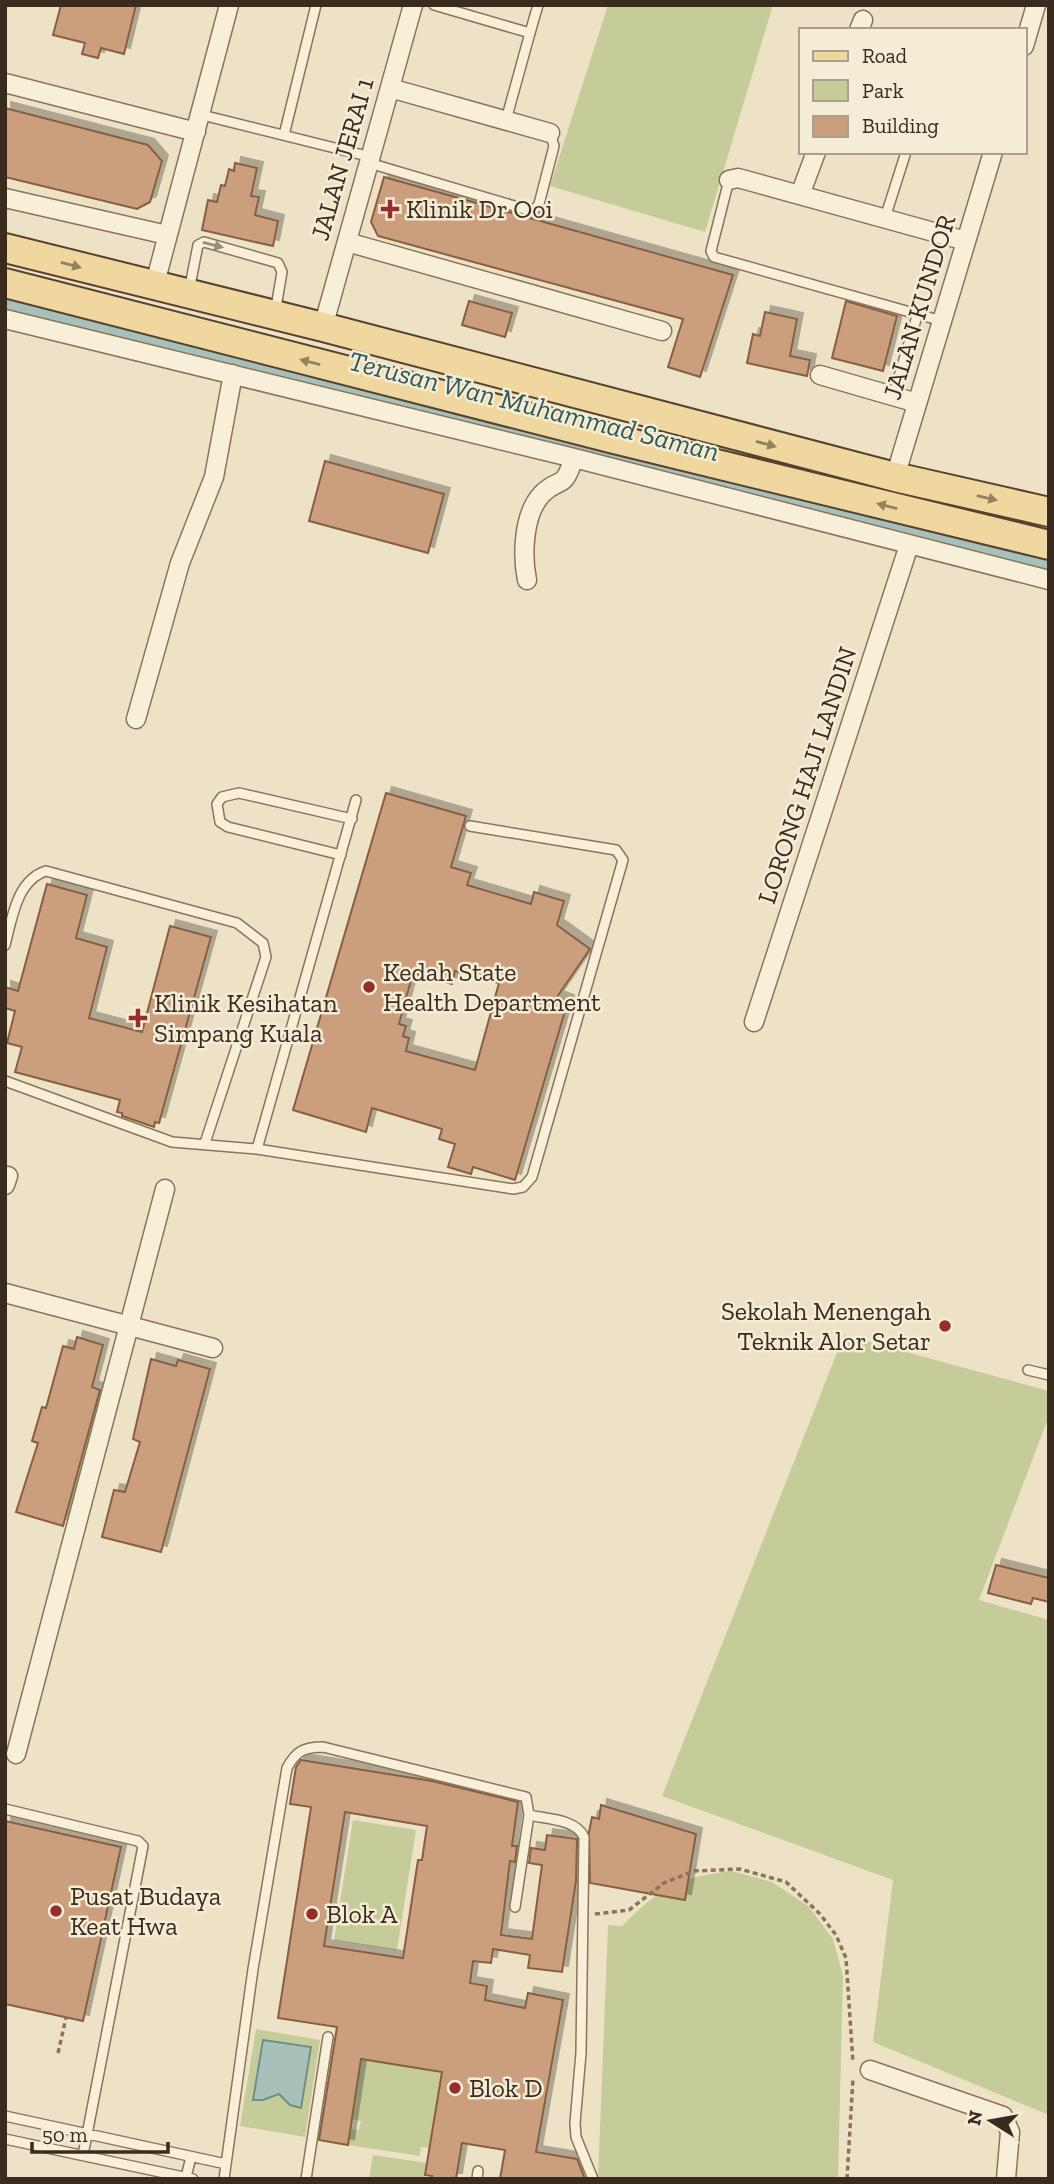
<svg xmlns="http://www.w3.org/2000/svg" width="1054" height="2184" font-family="'Zilla Slab',serif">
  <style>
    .green { fill: #c5cc9a }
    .water { fill: #a7c1ba; stroke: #6e9088; stroke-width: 2 }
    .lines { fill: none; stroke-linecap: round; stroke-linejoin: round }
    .canal { stroke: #a7c1ba; stroke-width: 19 }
    .building { fill: #cb9e7d; stroke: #875e42; stroke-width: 2; fill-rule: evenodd; filter: url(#shadow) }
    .service-casing { stroke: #89745c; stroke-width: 12 }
    .minor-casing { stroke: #89745c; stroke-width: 21 }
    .primary-casing { stroke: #574230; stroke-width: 32 }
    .path { stroke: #89745c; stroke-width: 3.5; stroke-dasharray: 5 3.5; stroke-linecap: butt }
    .service { stroke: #f8efd9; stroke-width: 9 }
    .minor { stroke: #f8efd9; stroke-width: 18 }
    .primary { stroke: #f0d79f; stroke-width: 28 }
    .oneway { fill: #988e7c }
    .oneway2 { fill: #94825f }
    .poi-dot { fill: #962d2d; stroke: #f5ecd5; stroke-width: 2.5 }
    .labels { text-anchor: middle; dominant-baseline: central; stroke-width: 5; stroke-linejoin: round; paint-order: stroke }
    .street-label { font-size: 26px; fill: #392c1f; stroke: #f5ecd5 }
    .poi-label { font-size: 26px; fill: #392c1f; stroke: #f5ecd5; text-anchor: start }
    .water-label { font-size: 28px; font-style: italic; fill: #2f5856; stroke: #f5ecd5 }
  </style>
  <defs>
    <filter id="shadow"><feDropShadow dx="6" dy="-6" stdDeviation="0" flood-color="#0004"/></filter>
  </defs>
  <rect width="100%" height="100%" fill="#eee2c6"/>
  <path class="green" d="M608 5H773L705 232 550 186Z
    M844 1335 1049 1391V1416L979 1600 1049 1620V2115L873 2042 893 1880 662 1796Z
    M353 1820 416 1830 397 1950 334 1940Z
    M731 1871 772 1882 808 1906 833 1939 843 1976 838 2179H598L608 1925 622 1926C661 1887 677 1878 731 1871Z
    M368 2015 449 2028 430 2148 421 2147 420 2156 348 2145 351 2129 359 2130 361 2121 351 2119Z
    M256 2029 320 2040 305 2137 240 2126Z
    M373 2155 427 2163 425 2179H369Z"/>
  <path class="water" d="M263 2040 311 2047 301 2108 290 2105 279 2094 263 2100H253Z"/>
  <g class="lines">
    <path class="canal" d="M5 300 1049 566"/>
  </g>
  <path class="building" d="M61 5H136L124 54 101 48 98 58 82 54 85 43 53 35Z
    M5 108 148 145 162 161 150 202 137 209 5 177Z
    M235 163 257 168 251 196 259 197 255 215 278 221 273 246 202 230 208 200 217 202 221 185 225 186 229 169 234 171Z
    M384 177 733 275 700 377 668 367 683 319 378 236 371 222Z
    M469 301 512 313 505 337 462 325Z
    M846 301 897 316 883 371 832 358Z
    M765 312 797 319 790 356 810 360 807 376 747 363 753 334 760 336Z
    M325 461 444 494 428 553 309 521Z
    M386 793 466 816 451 867 471 873 467 885 531 904 534 892 564 901 557 925 590 949 557 997 568 1001 515 1180 473 1167 471 1174 448 1167 455 1144 439 1139 442 1129 372 1108 366 1132 293 1110ZM455 971 499 983 475 1070 406 1051 409 1038 403 1036 406 1026 399 1024 413 973 452 984Z
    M47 884 87 895 76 938 107 947 89 1018 142 1032 170 926 211 937 159 1123 155 1122 154 1127 122 1116V1113L117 1112 120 1100 15 1072 22 1047 7 1043 15 1011 5 1008V987L18 991Z
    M77 1337 103 1345 92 1387 100 1390 63 1526 16 1512 38 1443 32 1441 42 1407 46 1408 63 1346 74 1349Z
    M151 1359 176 1366 178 1360 210 1369 161 1552 102 1537 114 1490 125 1492 140 1442 133 1439Z
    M996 1565 1049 1578V1602L1033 1598 1031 1604 988 1593Z
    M301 1760 432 1781 518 1802 512 1846H517L515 1862 510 1861 501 1935 532 1939 542 1865 529 1863 531 1848 545 1850 547 1835 577 1839 576 1881 562 1972 528 1968 530 1955 493 1949 491 1963 473 1961 470 1983 487 1986 485 2000 525 2008 528 1993 563 2000 536 2152 577 2159 585 2179H500L505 2150 462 2143 456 2179H431L432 2176 425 2175 442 2072 361 2059 348 2145 319 2140 337 2027 278 2018 311 1807 290 1804 296 1767ZM345 1812 427 1826 422 1860H418L403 1958 324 1946Z
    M601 1805 696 1834 685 1900 590 1883 589 1832 592 1817 599 1819Z
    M5 1821 121 1847 83 2021 5 2004Z"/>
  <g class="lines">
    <defs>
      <path id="service" d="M434 5 530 33 506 120
        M530 33 538 5
        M202 115 371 157
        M284 135 316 5
        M369 163 528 210 535 209 539 204 554 146 550 133
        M729 180 711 251 714 257 942 321
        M885 218 906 152
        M189 291 198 245 204 242 278 263 282 272 275 313
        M893 396 918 313
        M341 855 228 827 220 822 217 804 222 797 239 793 352 819
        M5 945C12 918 17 880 46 871L237 923 263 943 266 957 205 1143
        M5 1081 172 1142 257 1149 513 1189 523 1187 532 1177 623 860 616 850 470 826
        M257 1149 356 800
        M1028 1370 1049 1375
        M5 1809 138 1841 143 1846 83 2155
        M529 1815C546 1819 576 1819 584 1837L581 2053 575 2123 576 2137 593 2179
        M5 2116 226 2164
        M5 2139 193 2179
        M186 2177 191 2157
        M224 2179 253 1969 287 1768C296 1751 304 1747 323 1747L526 1797 529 1815 515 1907
        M306 2179 328 2037
        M477 2179 478 2171"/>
      <path id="minor" d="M859 30 863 20
        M1024 46 1036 5
        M5 83 196 132
        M390 88 550 133
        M729 180 738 178 966 241
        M800 195 816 152
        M5 198 167 235
        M347 242 662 331
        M154 287 229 5
        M5 319 574 458 1049 580
        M323 327 413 5
        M820 375 917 403
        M895 477 993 152
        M527 580C522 555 523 514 542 494 561 475 562 493 574 458
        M136 719 180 563 214 477 233 374
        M754 1022 909 545
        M5 1185 8 1176
        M5 1293 213 1348
        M16 1754 165 1189
        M870 2070 1003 2116 1010 2132 1006 2179"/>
      <path id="primary" d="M5 248 323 327 895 477 1049 512
        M5 283 614 439 1049 545"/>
    </defs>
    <use href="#service" class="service-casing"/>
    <use href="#minor" class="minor-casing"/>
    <use href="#primary" class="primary-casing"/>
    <path class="path" d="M595 1914 629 1910 664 1883 694 1871 740 1869 786 1882 820 1914 836 1935 846 1958 853 2063
      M58 2053 66 2018
      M847 2179 853 2078"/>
    <use href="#service" class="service"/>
    <use href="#minor" class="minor"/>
    <use href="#primary" class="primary"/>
  </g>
  <defs><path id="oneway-solid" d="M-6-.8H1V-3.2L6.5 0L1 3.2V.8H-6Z" transform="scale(1.75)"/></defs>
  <use class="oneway" href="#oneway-solid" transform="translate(213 245) rotate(14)"/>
  <g class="oneway2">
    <use href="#oneway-solid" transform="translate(71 265) rotate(15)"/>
    <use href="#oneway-solid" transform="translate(310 362) rotate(-166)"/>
    <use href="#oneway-solid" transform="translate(766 444) rotate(15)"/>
    <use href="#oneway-solid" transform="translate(987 498) rotate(13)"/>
    <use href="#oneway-solid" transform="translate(887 506) rotate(-166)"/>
  </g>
  <g class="poi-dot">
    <path d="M386.5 198.5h7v7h7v7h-7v7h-7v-7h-7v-7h7z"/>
    <circle cx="369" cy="987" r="7"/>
    <path d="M134.5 1007.5h7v7h7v7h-7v7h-7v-7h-7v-7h7z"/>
    <circle cx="945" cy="1326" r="7"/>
    <circle cx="56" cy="1911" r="7"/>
    <circle cx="312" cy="1914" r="7"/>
    <circle cx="455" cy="2088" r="7"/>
  </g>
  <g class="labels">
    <g class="street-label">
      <text transform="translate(342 159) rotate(-74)">JALAN JERAI 1</text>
      <text transform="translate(919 307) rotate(-73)">JALAN KUNDOR</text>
      <text transform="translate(807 775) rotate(-72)">LORONG HAJI LANDIN</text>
    </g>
    <g class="poi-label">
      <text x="406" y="209">Klinik Dr Ooi</text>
      <text x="383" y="972">Kedah State<tspan x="383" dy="30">Health Department</tspan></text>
      <text x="154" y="1003">Klinik Kesihatan<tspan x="154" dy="30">Simpang Kuala</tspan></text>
      <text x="931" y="1311" text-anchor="end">Sekolah Menengah<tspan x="931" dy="30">Teknik Alor Setar</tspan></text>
      <text x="70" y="1896">Pusat Budaya<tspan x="70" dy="30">Keat Hwa</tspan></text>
      <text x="326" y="1914">Blok A</text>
      <text x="469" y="2088">Blok D</text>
    </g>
    <g class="water-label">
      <text transform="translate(534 406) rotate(14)">Terusan Wan Muhammad Saman</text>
    </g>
  </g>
  <rect width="1054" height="2184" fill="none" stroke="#392c1f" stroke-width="14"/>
  <rect x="799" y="28" width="228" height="126" fill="#f5ecd5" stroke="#aa9f8c" stroke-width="2"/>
  <rect x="813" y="51" width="35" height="10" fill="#f0d79f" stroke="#aa9f8c" stroke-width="2"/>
  <text x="862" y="63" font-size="21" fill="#392c1f">Road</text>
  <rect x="813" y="80" width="35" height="21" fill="#c5cc9a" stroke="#aa9f8c" stroke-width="2"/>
  <text x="862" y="98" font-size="21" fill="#392c1f">Park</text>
  <rect x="813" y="116" width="35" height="21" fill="#cb9e7d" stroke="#aa9f8c" stroke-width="2"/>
  <text x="862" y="133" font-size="21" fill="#392c1f">Building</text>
  <g transform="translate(991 2121) rotate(281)" stroke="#f5ecd5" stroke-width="5" paint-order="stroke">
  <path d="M0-5L12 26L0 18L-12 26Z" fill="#392c1f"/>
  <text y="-10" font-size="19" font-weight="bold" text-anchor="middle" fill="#392c1f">N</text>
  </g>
  <path d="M32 2142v10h136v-10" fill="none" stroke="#392c1f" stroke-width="3.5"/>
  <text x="42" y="2142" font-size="21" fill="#392c1f" stroke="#f5ecd5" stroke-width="5" paint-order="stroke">50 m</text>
</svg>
